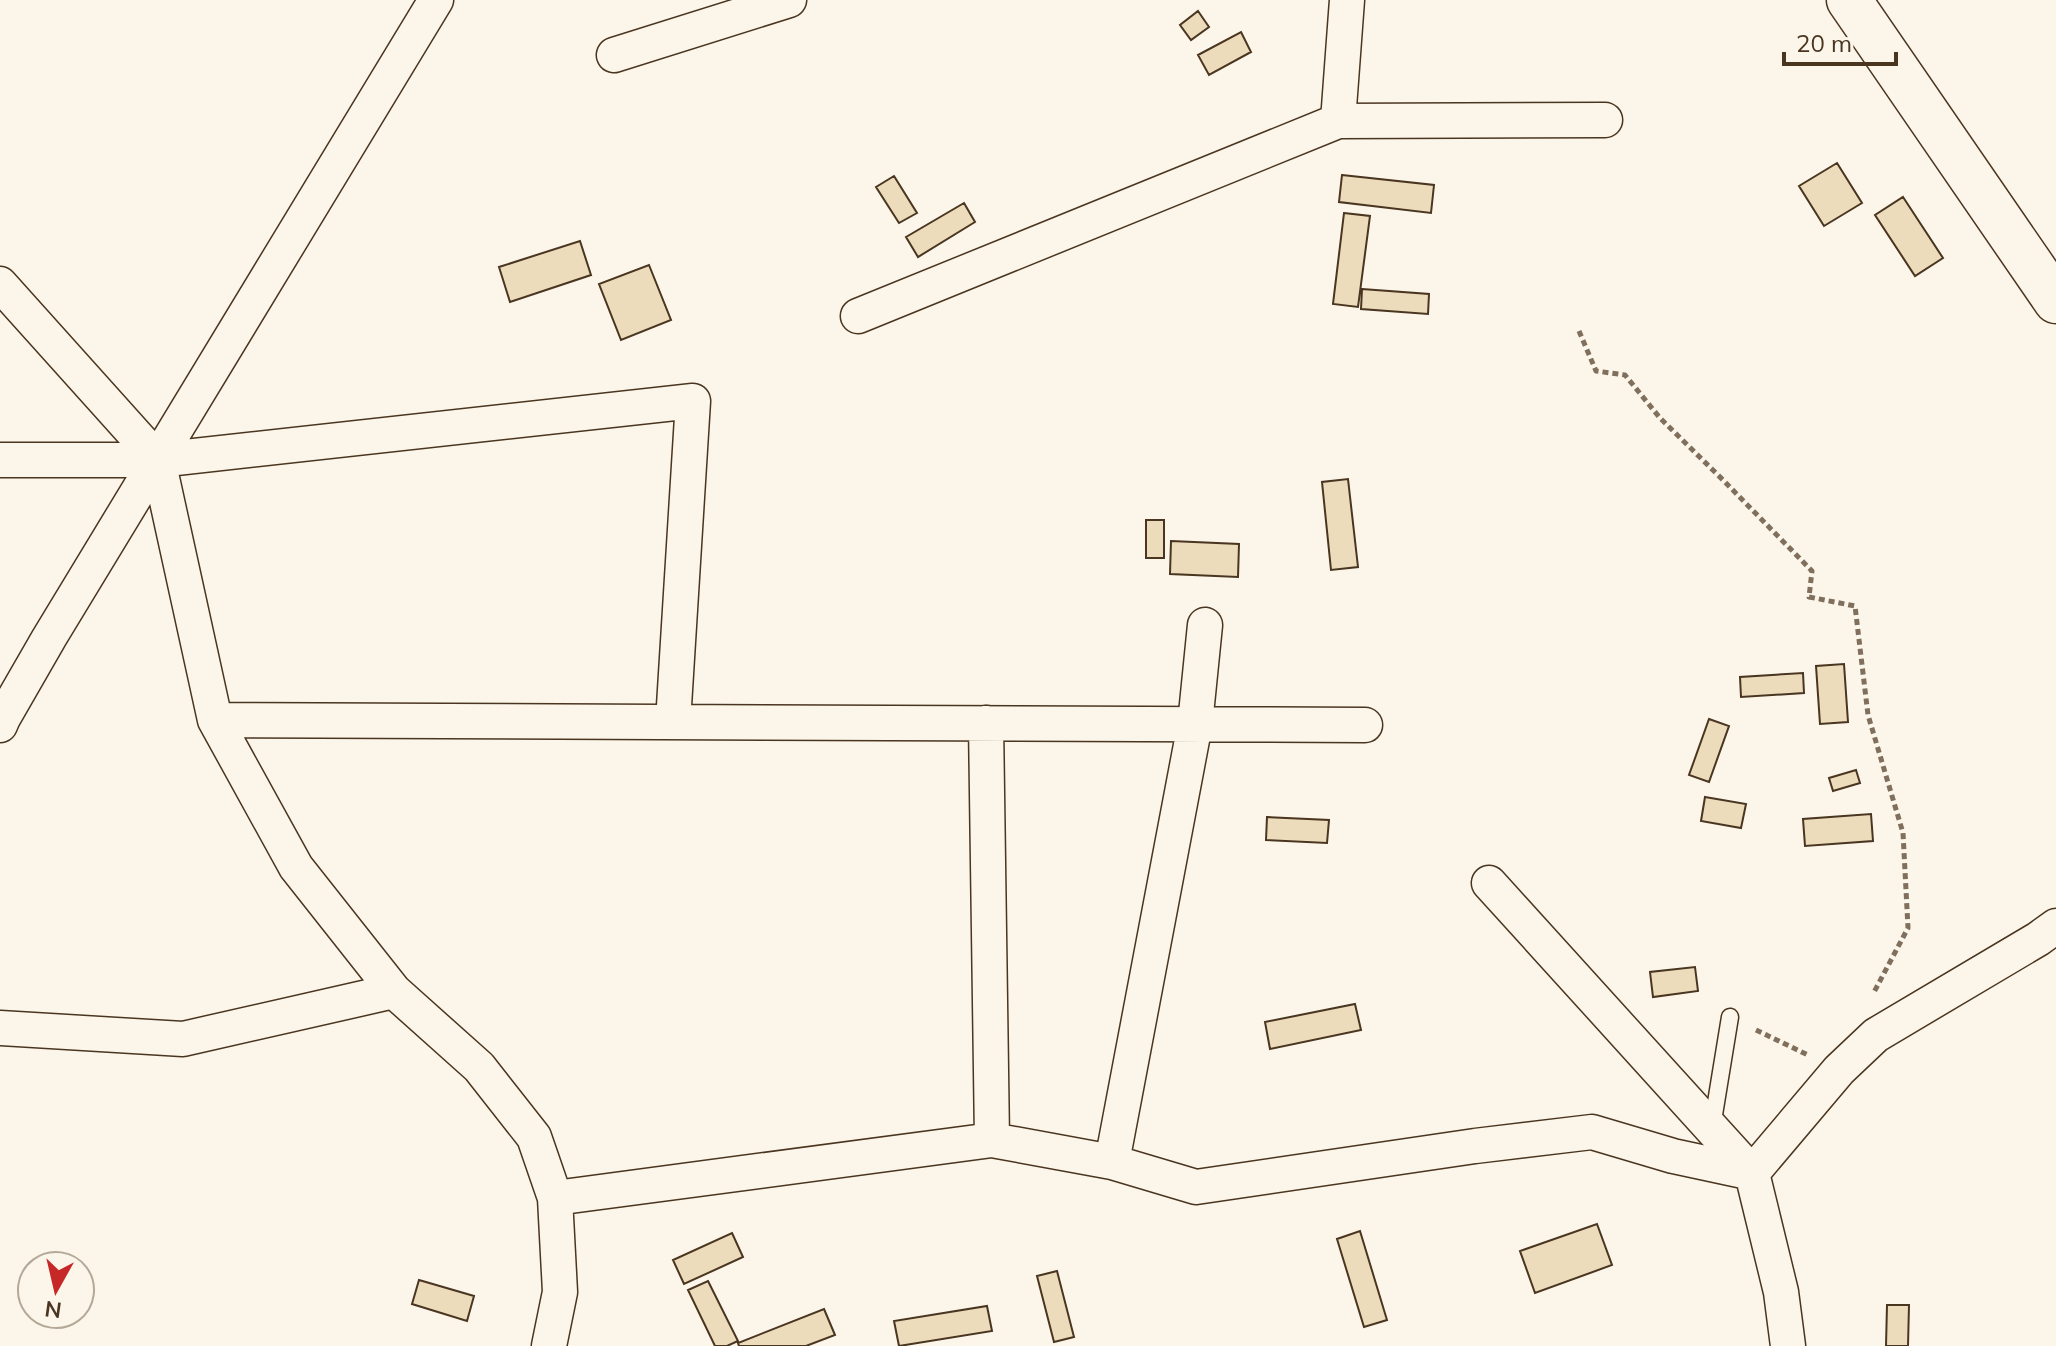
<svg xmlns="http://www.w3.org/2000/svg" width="2056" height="1346" font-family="Mulish,sans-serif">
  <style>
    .building { fill: #ecdcbc; stroke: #4a3520; stroke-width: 2 }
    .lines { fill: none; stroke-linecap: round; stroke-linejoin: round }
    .service-casing { stroke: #4a3520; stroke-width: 19 }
    .minor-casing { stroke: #4a3520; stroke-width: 37 }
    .primary-casing { stroke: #4a3520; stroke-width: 47 }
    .path { stroke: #7f6f5c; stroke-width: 5; stroke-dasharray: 6 4; stroke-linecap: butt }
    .service { stroke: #fbf6e9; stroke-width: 16 }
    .minor { stroke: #fbf6e9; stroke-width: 34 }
    .primary { stroke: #fbf6e9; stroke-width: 44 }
  </style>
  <rect width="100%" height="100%" fill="#fbf6e9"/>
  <path class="building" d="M1198 11 1209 27 1191 40 1180 25Z
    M1241 32 1251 52 1209 75 1198 55Z
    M1837 163 1862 203 1824 226 1799 186Z
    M1342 175 1434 185 1431 213 1339 202Z
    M894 176 917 213 899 223 876 187Z
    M1903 197 1943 258 1915 276 1875 215Z
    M964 203 975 222 918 257 906 237Z
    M1344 213 1370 216 1358 307 1333 304Z
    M580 241 591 275 510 302 499 267Z
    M649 265 671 320 621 340 599 284Z
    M1362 289 1429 294 1428 314 1361 309Z
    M1348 479 1358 567 1331 570 1322 482Z
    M1146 520H1164V558H1146Z
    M1171 541 1239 544 1238 577 1170 574Z
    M1844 664 1848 722 1820 724 1816 666Z
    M1803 673 1804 693 1741 697 1740 677Z
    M1709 719 1729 726 1709 782 1689 775Z
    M1856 770 1860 783 1833 791 1829 778Z
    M1705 797 1746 804 1741 828 1701 821Z
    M1871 814 1873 841 1805 846 1803 819Z
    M1267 817 1329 820 1327 843 1266 840Z
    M1695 967 1698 991 1653 997 1650 972Z
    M1355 1004 1361 1030 1270 1049 1265 1022Z
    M1597 1224 1612 1265 1535 1293 1520 1251Z
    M1360 1231 1387 1320 1364 1327 1337 1239Z
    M732 1233 743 1257 684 1284 673 1260Z
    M1057 1271 1074 1337 1054 1342 1037 1276Z
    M419 1280 474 1296 467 1321 412 1304Z
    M708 1281 738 1341 727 1346H715L688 1290Z
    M1887 1305H1909L1908 1346H1886Z
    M987 1306 992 1331 899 1346 894 1321Z
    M824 1309 835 1335 806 1346H739L738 1343Z"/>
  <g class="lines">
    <defs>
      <path id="service" d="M1712 1127 1730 1017"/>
      <path id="minor" d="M614 55 789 0
        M1338 121 1347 0
        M0 284 158 460 215 720 296 867 394 991 479 1067 534 1137 555 1198 560 1292 549 1346
        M858 316 1338 121 1605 120
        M0 460H158L693 401 673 722
        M1205 625 1195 724 1112 1162 1196 1187 1475 1146 1592 1132 1673 1156 1752 1173
        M215 720 1365 725
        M986 723 992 1140
        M0 725 3 718 49 638 436 0
        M1489 883 1752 1173
        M0 1028 183 1039 394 991
        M555 1198 992 1140 1112 1162
        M1788 1346 1781 1292 1752 1173 1839 1070 1876 1035 2038 939 2056 926"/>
      <path id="primary" d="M1849 0 2056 301"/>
    </defs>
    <use href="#service" class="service-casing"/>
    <use href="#minor" class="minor-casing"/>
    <use href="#primary" class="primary-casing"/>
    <path class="path" d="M1579 331 1596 371 1625 375 1660 418 1724 481 1812 571 1809 597 1855 606 1868 715 1903 833 1908 928 1873 994
      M1756 1030 1808 1055"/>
    <use href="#service" class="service"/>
    <use href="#minor" class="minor"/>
    <use href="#primary" class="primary"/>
  </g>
  <g transform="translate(56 1290) rotate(188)"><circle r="38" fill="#fbf6e9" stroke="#b4a999" stroke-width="2"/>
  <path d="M0-6L14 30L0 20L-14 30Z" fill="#c62828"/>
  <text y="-12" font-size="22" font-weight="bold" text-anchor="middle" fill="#4a3520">N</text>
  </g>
  <path d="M1784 52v12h112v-12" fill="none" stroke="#4a3520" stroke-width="4"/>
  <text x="1796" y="52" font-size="24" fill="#4a3520" stroke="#fbf6e9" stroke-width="6" paint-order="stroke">20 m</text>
</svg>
